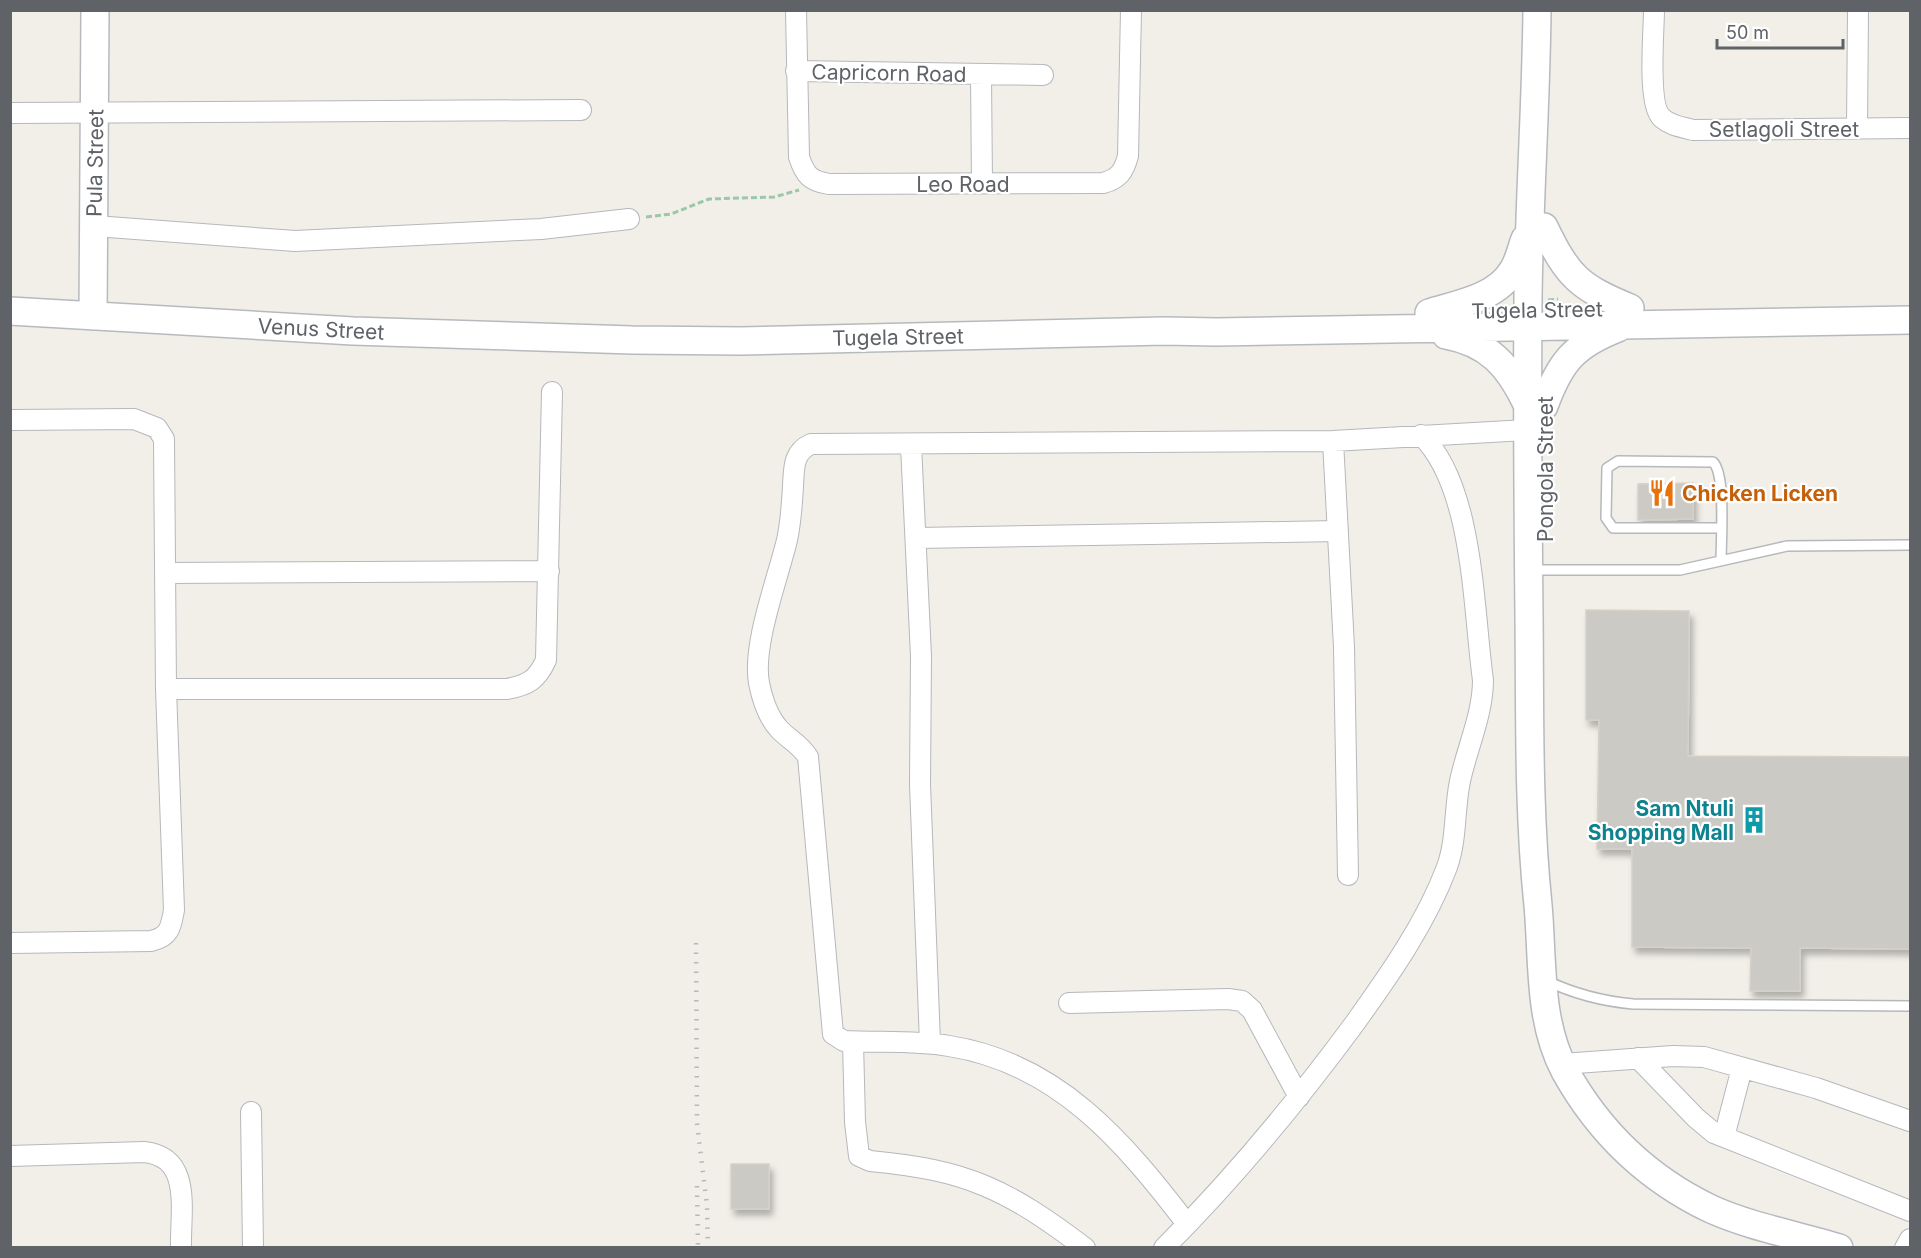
<svg xmlns="http://www.w3.org/2000/svg" width="1921" height="1258" font-family="Inter,sans-serif">
  <style>
    .building { fill: #cccac5; stroke: #d6d1c6; stroke-width: 1.5; filter: url(#shadow) }
    .lines { fill: none; stroke-linecap: round; stroke-linejoin: round }
    .lane-casing { stroke: #b5b8bc; stroke-width: 12 }
    .street-casing { stroke: #b5b8bc; stroke-width: 22 }
    .secondary-casing { stroke: #b6babf; stroke-width: 30 }
    .path { stroke: #9cc7a9; stroke-width: 3; stroke-dasharray: 6 3; stroke-linecap: butt }
    .lane { stroke: #fff; stroke-width: 9 }
    .street { stroke: #fff; stroke-width: 20 }
    .secondary { stroke: #fff; stroke-width: 27 }
    .rail { stroke: #b6b7b8; stroke-width: 4.5; stroke-dasharray: 1.5 8; stroke-linecap: butt }
    .labels { text-anchor: middle; dominant-baseline: central; stroke-width: 4.5; stroke-linejoin: round; paint-order: stroke }
    .street-label { font-size: 21px; fill: #5f6368; stroke: #fff }
    .food-label { font-size: 21px; font-weight: bold; fill: #c56008; stroke: #fff; text-anchor: start }
    .culture-label { font-size: 21px; font-weight: bold; fill: #0d838f; stroke: #fff; text-anchor: end }
  </style>
  <defs>
    <filter id="shadow"><feDropShadow dx="3.5" dy="6" stdDeviation="3" flood-color="#0004"/></filter>
  </defs>
  <rect width="100%" height="100%" fill="#f1efe8"/>
  <path class="building" d="M1693 483V519L1638 520V484Z
    M1586 610 1689 611 1688 756 1911 757V949L1800 948V991H1750L1751 948 1632 947V849H1597L1599 720H1586Z
    M731 1164H769V1209H731Z"/>
  <g class="lines">
    <defs>
      <path id="lane" d="M1721 528H1613L1606 518 1607 468 1618 461 1713 462C1726 474 1721 541 1721 561
        M1532 570H1680L1787 546 1910 545
        M1545 980C1574 994 1600 1001 1633 1004L1910 1006"/>
      <path id="street" d="M796 10 799 157C805 175 810 181 829 184L1103 183C1119 179 1124 171 1128 156L1131 10
        M1654 10C1654 32 1647 105 1662 118 1671 126 1682 127 1693 130L1910 128
        M796 71 1043 75
        M981 76 982 183
        M10 113 581 110
        M1857 129 1858 10
        M95 226 295 241 541 229 629 219
        M10 420 134 419 157 428 164 439 166 689 174 910C171 928 169 937 151 941L10 943
        M1333 441 1344 647 1348 875
        M911 445 921 656 920 784 930 1043
        M917 538 1338 531
        M166 573 549 571
        M166 689H507C528 685 537 680 546 660L552 392
        M1069 1003 1228 999 1242 1001 1252 1010 1299 1097
        M853 1042 855 1122 859 1156 870 1161C967 1170 1007 1189 1085 1248
        M1638 1058 1696 1118 1714 1133 1910 1211
        M1562 1064 1673 1056 1704 1057 1816 1088 1910 1121
        M251 1112 253 1248
        M1724 1137 1742 1068
        M10 1156 144 1152C193 1157 180 1211 181 1248
        M1187 1224C1124 1142 1058 1063 949 1046 914 1040 879 1043 844 1041L833 1034 808 757C800 744 788 739 779 729 768 717 762 698 759 683 752 645 778 578 787 540 791 522 792 504 793 486 794 468 793 452 811 444L1333 441 1527 430
        M1164 1248C1235 1177 1296 1103 1355 1023 1390 974 1426 923 1447 867 1457 839 1454 810 1460 781 1467 748 1483 714 1483 680 1473 609 1474 486 1421 435
        M1905 1248 1910 1239"/>
      <path id="secondary" d="M1537 10C1536 107 1529 203 1528 299 1527 405 1528 511 1529 617 1530 713 1528 809 1538 905 1543 960 1538 1021 1565 1071 1599 1132 1648 1179 1711 1209 1751 1227 1797 1235 1839 1248
        M1544 227C1568 277 1579 287 1630 308
        M10 311 353 331 632 340 740 341 1164 331 1217 332 1910 320
        M1429 313C1458 304 1497 298 1513 270 1519 261 1521 249 1525 239
        M93 316 95 10
        M1446 335C1489 343 1509 366 1527 404
        M1544 406C1560 362 1574 345 1618 328"/>
    </defs>
    <use href="#lane" class="lane-casing"/>
    <use href="#street" class="street-casing"/>
    <use href="#secondary" class="secondary-casing"/>
    <path class="path" d="M646 217 671 214 709 199 774 197 799 190
      M1548 300 1558 299"/>
    <use href="#lane" class="lane"/>
    <use href="#street" class="street"/>
    <use href="#secondary" class="secondary"/>
    <path class="rail" d="M696 943 697 1123 707 1206 708 1248
      M697 1186 698 1248"/>
  </g>
  <defs>
    <symbol id="restaurant-bare" viewBox="-9 -9 18 18"><path d="M-5-6h1v4h1v-4h1v4h1v-4h1v5L-1.5 .5V6h-2V.5L-5-1ZM5-6V6H3V1.5H1.5Q1.5-4 5-6Z" fill="#e8710a" stroke="#fff" stroke-width="2.5" paint-order="stroke"/></symbol>
    <symbol id="building-bare" viewBox="-9 -9 18 18"><path d="M-4-6H4V6H1V3H-1V6H-4ZM-2.5-4.3h1.7v1.8h-1.7ZM.8-4.3h1.7v1.8H.8ZM-2.5-1h1.7V.8h-1.7ZM.8-1h1.7V.8H.8Z" fill="#0f9aa8" stroke="#fff" stroke-width="2.5" paint-order="stroke"/></symbol>
  </defs>
  <g fill-rule="evenodd">
    <use href="#restaurant-bare" x="1643" y="474" width="38" height="38"/>
    <use href="#building-bare" x="1735" y="801" width="38" height="38"/>
  </g>
  <g class="labels">
    <g class="street-label">
      <text transform="translate(889 73) rotate(1)">Capricorn Road</text>
      <text x="1784" y="129">Setlagoli Street</text>
      <text transform="translate(95 163) rotate(-89)">Pula Street</text>
      <text x="963" y="184">Leo Road</text>
      <text transform="translate(1537 310) rotate(-1)">Tugela Street</text>
      <text transform="translate(321 329) rotate(3)">Venus Street</text>
      <text transform="translate(898 337) rotate(-1)">Tugela Street</text>
      <text transform="translate(1545 469) rotate(-90)">Pongola Street</text>
    </g>
    <g class="food-label">
      <text x="1682" y="493">Chicken Licken</text>
    </g>
    <g class="culture-label">
      <text x="1734" y="808">Sam Ntuli<tspan x="1734" dy="24">Shopping Mall</tspan></text>
    </g>
  </g>
  <rect width="1921" height="1258" fill="none" stroke="#5f6368" stroke-width="24"/>
  <path d="M1717 39v9h126v-9" fill="none" stroke="#5f6368" stroke-width="3"/>
  <text x="1726" y="39" font-size="18" fill="#5f6368" stroke="#ffffff" stroke-width="4.5" paint-order="stroke">50 m</text>
</svg>
